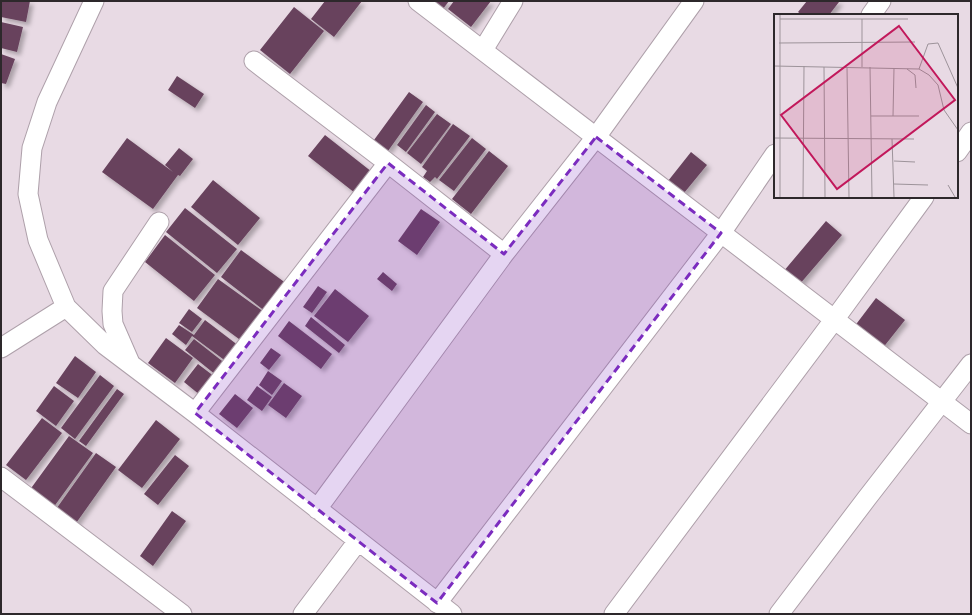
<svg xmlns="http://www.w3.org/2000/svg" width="972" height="615" font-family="'Open Sans',sans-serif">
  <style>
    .building { fill: #68435d; filter: url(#shadow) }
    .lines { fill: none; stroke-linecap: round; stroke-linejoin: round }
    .street-casing { stroke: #aea0aa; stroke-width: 21 }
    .street { stroke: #fff; stroke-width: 19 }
    .marked { fill: #7b2cbf; fill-opacity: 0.2; stroke: #7b2cbf; stroke-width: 3; stroke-dasharray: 8 5; stroke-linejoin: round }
    .inset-road { fill: none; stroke: #9d939a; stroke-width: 1 }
    .view { fill: #c2185b; fill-opacity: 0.15; stroke: #c2185b; stroke-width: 2 }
    .inset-edge { fill: none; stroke: #2d282b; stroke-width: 2 }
  </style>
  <defs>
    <filter id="shadow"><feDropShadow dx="3.5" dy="3.5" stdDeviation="2" flood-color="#0004"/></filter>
  </defs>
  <rect width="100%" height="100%" fill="#e8dae4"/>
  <path class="building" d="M1 1H30L26 22 1 17Z
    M325 1H362L334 37 311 19Z
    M432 1H449L443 9Z
    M454 1H491L471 27 448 9Z
    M807 1H839V2L829 15H802L798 12Z
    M294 7 324 31 290 74 260 50Z
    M1 22 23 27 17 52 1 48Z
    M1 54 15 59 6 84 1 83Z
    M177 76 204 94 195 108 168 90Z
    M409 92 423 102 388 151 374 140Z
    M426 105 435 112 406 152 397 145Z
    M437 114 451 124 421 164 407 153Z
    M453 124 470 136 437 179 435 177 430 182 423 177 427 171 422 167Z
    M325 135 372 172 355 193 308 156Z
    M127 138 173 172 165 165 179 148 193 159 180 176 178 175 153 209 102 172Z
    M472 138 486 149 454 191 439 180Z
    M489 151 508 166 471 214 452 199Z
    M691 152 707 165 684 193 668 181Z
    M213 180 260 218 238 245 191 207Z
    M185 208 237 249 217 273 166 232Z
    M421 209 440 222 417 255 398 241Z
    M826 221 842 235 799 285 783 272Z
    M165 235 215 275 194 301 145 262Z
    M241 250 287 284 266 312 221 277Z
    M383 272 397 284 392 291 377 279Z
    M218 279 264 312 243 342 197 308Z
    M318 286 327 292 312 313 303 307Z
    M335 289 369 316 348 342 314 316Z
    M876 298 905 320 882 349 854 327Z
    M189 309 202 319 192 332 179 323Z
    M311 317 345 345 339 353 305 326Z
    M205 320 239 346 227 362 192 336 186 345 172 334 179 325 194 335Z
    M289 321 332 354 321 369 278 336Z
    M166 338 193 358 175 383 148 363Z
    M194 339 226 364 216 375 185 350Z
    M271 348 281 355 269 370 260 363Z
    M75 356 96 372 78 398 56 383Z
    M198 364 215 377 200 395 184 382Z
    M268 371 282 381 272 395 259 385Z
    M100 375 114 386 75 439 61 428Z
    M284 383 302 396 286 418 268 405Z
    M54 386 74 401 56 426 36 411Z
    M257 386 272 397 262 411 247 400Z
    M117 389 124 394 86 446 79 441Z
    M235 394 253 408 237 428 219 414Z
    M42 418 62 433 26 480 6 465Z
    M156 420 180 439 142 488 118 470Z
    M69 436 93 453 53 508 29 491Z
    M96 453 116 467 74 526 54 512Z
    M175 455 189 466 158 505 144 494Z
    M172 511 186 521 153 566 140 556Z"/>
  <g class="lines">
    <defs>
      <path id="street" d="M94 1 47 102 32 148 28 194 38 240 66 307 105 345 195 413 452 614
        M418 1 971 424
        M871 15 881 1
        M483 50 513 1
        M254 61 388 163 504 254
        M957 152 971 132
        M1 348 66 307
        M130 363 113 324 112 311 113 291 159 222
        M195 413 388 163
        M1 477 182 614
        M317 509 504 254 596 137 694 1
        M437 603 721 233 775 154
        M303 614 358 541
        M614 614 834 320 924 197
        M779 614 867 498 971 364"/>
    </defs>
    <use href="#street" class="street-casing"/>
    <use href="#street" class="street"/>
  </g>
  <path class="marked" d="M596 137 721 233 437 603 195 413 388 163 504 254Z"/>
  <g transform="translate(774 14)">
    <rect width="184" height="184" fill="#e8dae4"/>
    <path class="inset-road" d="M6 5H134M5 29 141 28M0 52 145 55 155 61 164 71 170 96 184 116M50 53 51 183M73 53 75 183M88 53V5M96 53 98 183M133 55 141 61 142 74M145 55 154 30 164 29 184 74M97 102H145M119 102 120 54M0 124 140 125M118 125 120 183M120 147 141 148M120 170 154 171M174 171 181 183M6 183V1M29 183 30 52"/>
    <path class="view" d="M125 12 181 86 63 175 7 101Z"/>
    <rect width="184" height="184" class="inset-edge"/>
  </g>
  <rect width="972" height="615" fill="none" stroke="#2d282b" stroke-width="4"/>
</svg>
